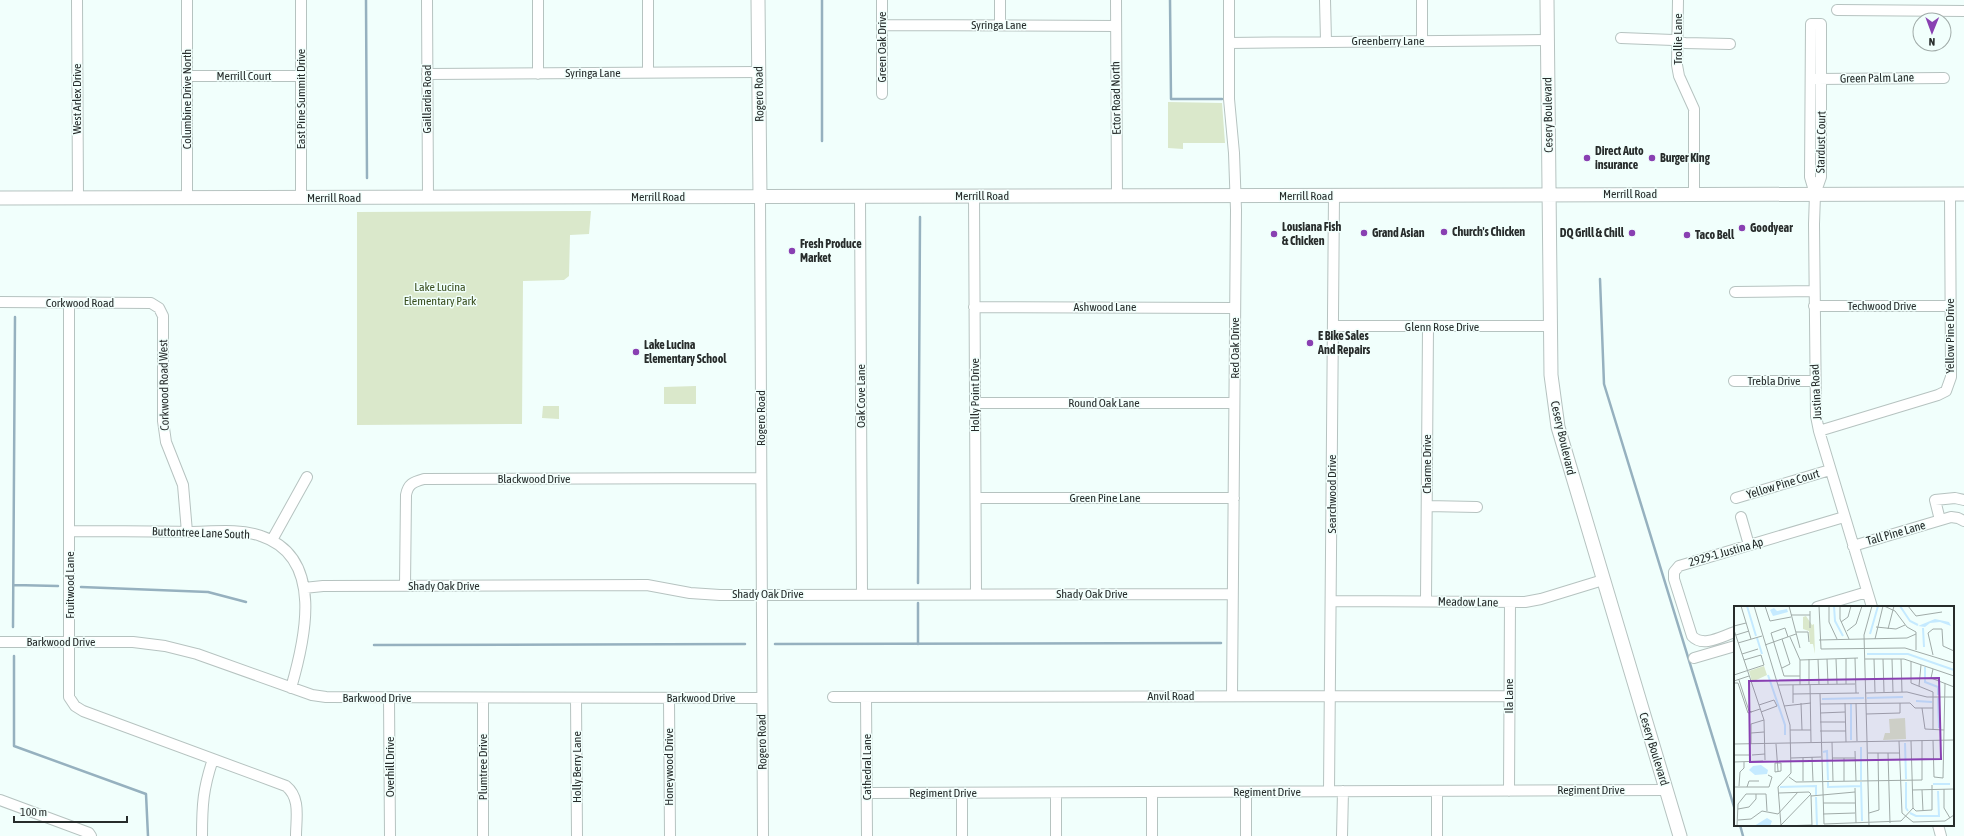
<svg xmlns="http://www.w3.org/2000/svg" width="1964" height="836" font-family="'Asap Condensed',sans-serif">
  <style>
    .green { fill: #dae8cb }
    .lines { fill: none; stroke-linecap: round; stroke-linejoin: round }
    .stream { stroke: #96b1bf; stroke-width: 2.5 }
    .minor-casing { stroke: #b6c3c0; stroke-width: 12 }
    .major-casing { stroke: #b6c3c0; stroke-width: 15 }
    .minor { stroke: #fff; stroke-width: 10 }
    .major { stroke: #fff; stroke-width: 13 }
    .poi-dot { fill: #8940b2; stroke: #f1fffc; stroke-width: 1.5 }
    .labels { text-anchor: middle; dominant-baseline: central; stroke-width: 3; stroke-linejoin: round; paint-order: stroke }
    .street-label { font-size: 12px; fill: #272c2b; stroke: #f1fffc }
    .poi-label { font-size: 12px; font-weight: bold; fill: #272c2b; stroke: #f1fffc; text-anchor: start }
    .park-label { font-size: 12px; fill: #384d1c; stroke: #f1fffc }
    .inset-river { fill: none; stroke: #c5eaff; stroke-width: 2 }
    .inset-road { fill: none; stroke: #a0aba8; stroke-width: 1 }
    .view { fill: #8940b2; fill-opacity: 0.15; stroke: #8940b2; stroke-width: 2 }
    .inset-edge { fill: none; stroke: #272c2b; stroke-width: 2 }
  </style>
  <rect width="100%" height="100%" fill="#f1fffc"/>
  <path class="green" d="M1168 102 1222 103 1225 143H1183V149L1168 148Z
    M591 211 589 234 570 235 569 276 564 280 523 281 522 424 357 425V212Z
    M696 386V404H664V387Z
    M543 406H559V419L542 418Z"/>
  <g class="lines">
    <path class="stream" d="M366 0 367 178
      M1170 0 1171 99H1222
      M822 141V0
      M1600 279 1604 384 1735 810
      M918 583 920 217
      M14 585 58 586
      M81 587 208 592 246 602
      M13 627 15 317
      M775 644 1221 643
      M918 644V603
      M374 645 745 644
      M14 656V746L146 794 148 836
      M1740 825 1743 836"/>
    <defs>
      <path id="minor" d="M77 0 78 197
        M187 0V198
        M301 0V198
        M427 0 428 198
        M538 0V74
        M648 0V73
        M882 0V94
        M1000 0V25
        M1116 0 1117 197
        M1229 0V99L1234 153 1236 210 1232 696
        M1325 0 1326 41
        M1422 0V41
        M1678 0 1677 65 1679 76 1694 109V194
        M1837 10 1964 11
        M882 25 1116 26
        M1621 38 1673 40 1685 43 1730 44
        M1229 43 1547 40
        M427 74 758 72
        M188 76H301
        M1816 79 1944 78
        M1815 194 1810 177 1811 24H1821V177L1815 194 1814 224 1816 416 1819 431 1872 607
        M974 196 976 594
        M760 197 763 836
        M860 197 862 594
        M1735 292 1814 291
        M0 302 151 303 159 308 163 316V421L166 442 183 485 187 532
        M69 303V697L75 706 83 711 286 786C301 798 296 818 296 836
        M1814 306H1950
        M974 307 1235 308
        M1333 326H1550
        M1734 381H1815
        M975 403H1234
        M1819 431 1938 395 1946 391 1951 377 1950 194
        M976 498H1234
        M1736 498 1830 470
        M1427 506 1477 507
        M1741 517 1749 545
        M1940 520 1935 500 1955 498 1964 500
        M70 531C109 531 149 531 188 532 211 532 239 528 261 536 325 557 305 640 291 688
        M272 540 307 477
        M1853 546 1951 517 1958 518 1964 521
        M405 586 406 495C408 484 413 482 424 479L761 478
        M304 588 323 586 647 585 690 593 720 595 1232 594
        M1331 601 1525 602 1541 599 1603 580
        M1426 601 1428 327
        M1817 607 1867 592
        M1735 632C1722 636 1703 648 1692 636L1674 579V572L1679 566 1844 517
        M0 642H133L165 646 197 654 312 695 326 697 762 698
        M1694 658 1735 646
        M833 697 1509 696
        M866 697 867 836
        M389 698 390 836
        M483 698V836
        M576 698 577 836
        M669 699 670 836
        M1329 791 1334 196
        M1437 791V836
        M1509 791 1510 602
        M1246 792V836
        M867 793 1666 790
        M962 793V836
        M1056 793V836
        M1152 793V836
        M0 800 89 833 91 836
        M1938 825 1941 836
        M202 836C202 805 203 789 213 759
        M1342 836 1343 791"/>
      <path id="major" d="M758 0 760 197
        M1547 0 1551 375 1558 427 1680 836
        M0 198 1964 194"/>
    </defs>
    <use href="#minor" class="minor-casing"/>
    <use href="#major" class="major-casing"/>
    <use href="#minor" class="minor"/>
    <use href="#major" class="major"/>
  </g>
  <g class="poi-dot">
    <circle cx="1587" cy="158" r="4"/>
    <circle cx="1652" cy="158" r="4"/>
    <circle cx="1742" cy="228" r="4"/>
    <circle cx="1444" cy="232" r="4"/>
    <circle cx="1364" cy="233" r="4"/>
    <circle cx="1632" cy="233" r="4"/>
    <circle cx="1274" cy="234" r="4"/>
    <circle cx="1687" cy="235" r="4"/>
    <circle cx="792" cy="251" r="4"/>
    <circle cx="1310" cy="343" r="4"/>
    <circle cx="636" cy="352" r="4"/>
  </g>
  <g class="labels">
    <g class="street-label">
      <text x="999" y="25">Syringa Lane</text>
      <text transform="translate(1678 39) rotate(-90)">Trollie Lane</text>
      <text x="1388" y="41">Greenberry Lane</text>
      <text transform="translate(882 47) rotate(-90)">Green Oak Drive</text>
      <text x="593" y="73">Syringa Lane</text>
      <text x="244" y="76">Merrill Court</text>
      <text transform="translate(1877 78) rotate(-1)">Green Palm Lane</text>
      <text transform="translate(759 94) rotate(-91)">Rogero Road</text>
      <text transform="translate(1116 98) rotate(-91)">Ector Road North</text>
      <text transform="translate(77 99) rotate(-90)">West Arlex Drive</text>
      <text transform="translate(187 99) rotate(-90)">Columbine Drive North</text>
      <text transform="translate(301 99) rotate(-90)">East Pine Summit Drive</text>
      <text transform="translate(427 99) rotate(-90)">Gaillardia Road</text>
      <text transform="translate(1548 115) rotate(-91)">Cesery Boulevard</text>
      <text transform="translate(1821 142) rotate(-89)">Stardust Court</text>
      <text x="1630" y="194">Merrill Road</text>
      <text x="982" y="196">Merrill Road</text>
      <text x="1306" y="196">Merrill Road</text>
      <text x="658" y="197">Merrill Road</text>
      <text x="334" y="198">Merrill Road</text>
      <text x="80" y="303">Corkwood Road</text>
      <text x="1882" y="306">Techwood Drive</text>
      <text x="1105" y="307">Ashwood Lane</text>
      <text x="1442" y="327">Glenn Rose Drive</text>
      <text transform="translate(1950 336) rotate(-90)">Yellow Pine Drive</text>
      <text transform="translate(1235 348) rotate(-90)">Red Oak Drive</text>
      <text x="1774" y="381">Trebla Drive</text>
      <text transform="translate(164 385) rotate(-91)">Corkwood Road West</text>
      <text transform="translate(1816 392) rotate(-93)">Justina Road</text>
      <text transform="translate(975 395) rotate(-90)">Holly Point Drive</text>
      <text transform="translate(861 396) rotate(-90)">Oak Cove Lane</text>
      <text x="1104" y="403">Round Oak Lane</text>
      <text transform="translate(761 418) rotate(-90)">Rogero Road</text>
      <text transform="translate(1563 438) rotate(77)">Cesery Boulevard</text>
      <text transform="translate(1427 464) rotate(-90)">Charme Drive</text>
      <text x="534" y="479">Blackwood Drive</text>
      <text transform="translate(1783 484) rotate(-17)">Yellow Pine Court</text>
      <text transform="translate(1332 494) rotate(-90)">Searchwood Drive</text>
      <text x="1105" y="498">Green Pine Lane</text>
      <text transform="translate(201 533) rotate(2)">Buttontree Lane South</text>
      <text transform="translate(1896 533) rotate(-16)">Tall Pine Lane</text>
      <text transform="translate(1726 552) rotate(-16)">2929-1 Justina Ap</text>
      <text transform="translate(70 585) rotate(-90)">Fruitwood Lane</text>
      <text x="444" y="586">Shady Oak Drive</text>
      <text x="768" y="594">Shady Oak Drive</text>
      <text x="1092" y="594">Shady Oak Drive</text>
      <text transform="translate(1468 602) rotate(1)">Meadow Lane</text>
      <text x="61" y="642">Barkwood Drive</text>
      <text x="1171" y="696">Anvil Road</text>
      <text transform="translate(1509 696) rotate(-90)">Ila Lane</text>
      <text x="377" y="698">Barkwood Drive</text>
      <text x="701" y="698">Barkwood Drive</text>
      <text transform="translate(762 742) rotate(-91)">Rogero Road</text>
      <text transform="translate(1654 749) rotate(73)">Cesery Boulevard</text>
      <text transform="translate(390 767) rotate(-90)">Overhill Drive</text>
      <text transform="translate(483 767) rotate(-90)">Plumtree Drive</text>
      <text transform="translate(577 767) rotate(-90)">Holly Berry Lane</text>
      <text transform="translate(669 767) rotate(-90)">Honeywood Drive</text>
      <text transform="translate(867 767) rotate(-90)">Cathedral Lane</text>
      <text x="1591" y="790">Regiment Drive</text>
      <text x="1267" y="792">Regiment Drive</text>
      <text x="943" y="793">Regiment Drive</text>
    </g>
    <g class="poi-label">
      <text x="1595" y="151">Direct Auto<tspan x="1595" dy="14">insurance</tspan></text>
      <text x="1660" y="158">Burger King</text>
      <text x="1282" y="227">Lousiana Fish<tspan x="1282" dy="14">&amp; Chicken</tspan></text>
      <text x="1750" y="228">Goodyear</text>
      <text x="1452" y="232">Church's Chicken</text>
      <text x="1372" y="233">Grand Asian</text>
      <text x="1624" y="233" text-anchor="end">DQ Grill &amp; Chill</text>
      <text x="1695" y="235">Taco Bell</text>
      <text x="800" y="244">Fresh Produce<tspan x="800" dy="14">Market</tspan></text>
      <text x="1318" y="336">E Bike Sales<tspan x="1318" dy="14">And Repairs</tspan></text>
      <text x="644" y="345">Lake Lucina<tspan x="644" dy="14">Elementary School</tspan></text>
    </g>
    <g class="park-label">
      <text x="440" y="287">Lake Lucina<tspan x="440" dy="14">Elementary Park</tspan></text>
    </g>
  </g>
  <g transform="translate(1734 606)">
    <rect width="220" height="220" fill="#f1fffc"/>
    <path d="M72 10 78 19 80 18 81 48 79 38H76L75 25 69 23V11ZM30 60 33 69 18 76 15 65ZM171 112 172 133 149 134 151 127H156L155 113Z" fill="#dae8cb"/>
    <path d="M40 2 43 5 53 3 54 6 39 10 36 4ZM201 13 215 16 217 20 206 16 196 17 191 21 184 20ZM27 159 34 164 33 168 21 169 15 164 19 160ZM33 212 38 215 36 220H20Z" fill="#c5eaff"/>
    <path class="inset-river" d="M13 0 22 30M100 0 101 15 109 30M166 0 176 15 184 19M189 22 190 41M136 28 144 0M23 32 28 48M133 48H174L220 64M191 61V76L204 81V89M34 69 51 119V129M133 92 169 91M204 92 205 122M88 93 130 92M182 95 198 96M117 98V134M171 137 172 173M127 141V174M89 146 93 145 94 174M94 176V181L127 180M127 176 128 215M172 176V202L174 205M199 178H216M46 181 82 180V189M82 191 83 220M176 207 182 210H205L204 185"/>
    <path class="inset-road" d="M7 0 17 33M20 0 56 119 57 167 44 181 47 220M31 0 36 15 57 11M55 0 66 42M85 0 87 43 171 42 220 57M95 0V16L103 33M106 0V13L115 33M150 0 161 5 173 21 182 26V44M174 0 182 10 208 6M76 5V22M57 9H76M107 16 114 11 117 0M0 20 12 17M142 21 162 23 171 19M154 23 160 0M0 24 30 114 31 154M113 25 122 18 128 0M62 26H74L75 36M2 29 15 25M54 31 51 22 37 27 50 70H66M56 31 66 54M48 33 56 58 48 62M141 33 149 0M85 34 173 32 182 28M4 37 28 30M31 39 62 28M8 48 24 43M199 49 194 27 199 23H208L209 40 220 45M112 52V78M121 52 122 87M75 53V79M84 53 85 78M93 53 94 78M102 53 103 78M131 53H170L220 70M140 53 141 86M149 53 150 86M158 53 159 86M167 53 168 86M66 54 124 52M66 54V79M177 55V77L199 86V124M199 63 197 72 220 81M0 69 30 59 27 49 10 54M5 74 15 105 18 106M0 75 15 70M0 77H4L14 107 26 103M44 79 121 78M59 79V97M76 79 77 136M185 80 187 59M132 87 173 86 193 91H220M59 88 125 87M86 88 90 218 167 215 179 202 177 135M67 97 68 124M111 97 112 136M122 97 123 135M176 97 181 102H199M86 98 176 97M25 99 40 94 43 100 27 106M50 100 77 97M188 102 191 123 210 124M86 107 111 106M132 108 166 107V97M86 116H112M56 124H77M86 125H112M17 127 30 126M199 134 200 171 209 172 211 77M133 135 130 29 138 0M133 135 135 220M165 135 168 207 179 216 211 215 220 209M98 136 99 175M0 138 220 134M17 138V118L30 114M42 138 44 165M121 145 122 175M134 147H165M154 147 156 217M0 149H16M18 149 31 148M78 151 79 175M57 152 87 151M69 152V175M98 152H121M110 152V175M0 156 29 155M41 157H47V165L41 166ZM55 171 62 176 188 174V134M220 177V191M5 180 6 166 10 162V156M0 181H35L38 171 34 169M13 181 15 175H25M121 182 122 217M210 183V202L216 212M178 184 220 183M188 184 189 205M45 187 75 186 77 188M77 189 78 220M77 190 121 186M89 197H121M179 202 182 205 198 204V179M4 203 15 201 22 193V188M135 207 145 204 144 147M89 208 121 207M4 214 17 213 28 205 44 208 64 186M47 219 77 188M3 220 4 198 12 188H32L33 205M47 220 78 219"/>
    <path class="view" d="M205 72 207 153 16 156 15 75Z"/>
    <rect width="220" height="220" class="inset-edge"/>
  </g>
  <g transform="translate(1932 32) rotate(181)"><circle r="19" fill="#f1fffc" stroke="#a0aba8"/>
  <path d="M0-3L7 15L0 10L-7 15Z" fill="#8940b2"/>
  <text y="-6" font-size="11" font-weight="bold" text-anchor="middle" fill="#272c2b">N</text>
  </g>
  <path d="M14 816v6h113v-6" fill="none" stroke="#272c2b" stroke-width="2"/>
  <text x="20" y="816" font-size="12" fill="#272c2b" stroke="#f1fffc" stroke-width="3" paint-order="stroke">100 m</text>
</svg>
